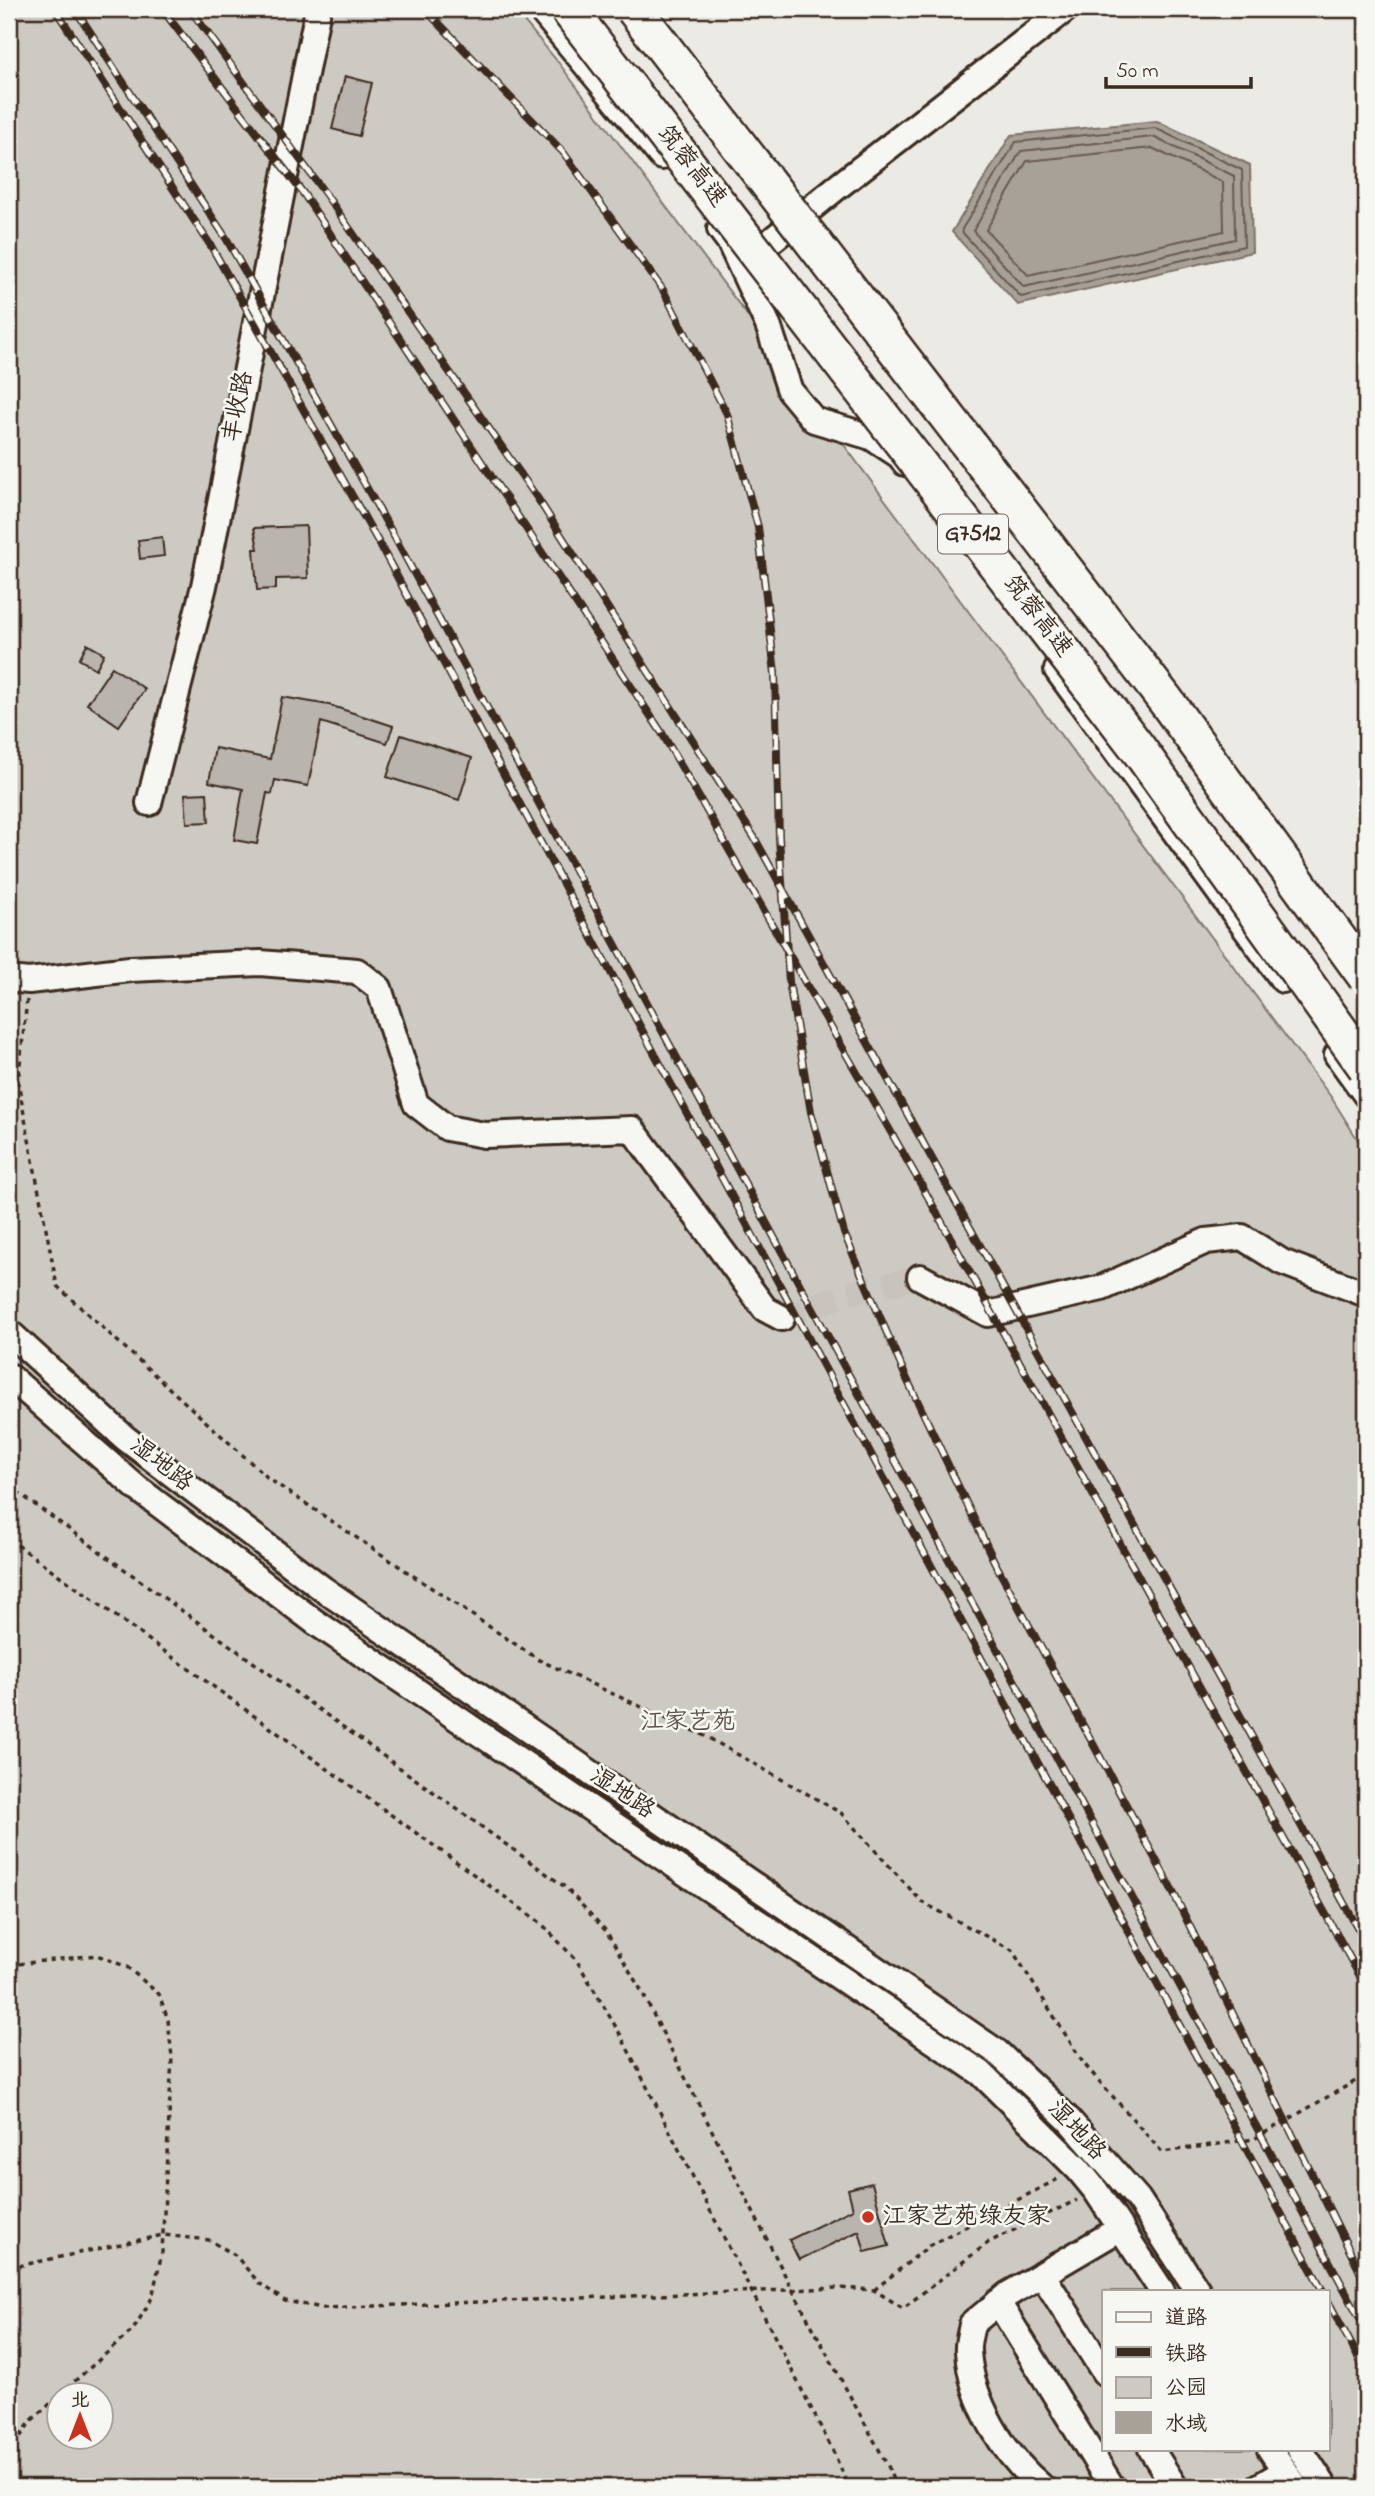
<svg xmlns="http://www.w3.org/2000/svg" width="1375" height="2496" font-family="'Indie Flower','LXGW WenKai TC',sans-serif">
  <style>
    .green { fill: #cdcac4; stroke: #847a71; stroke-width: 2; fill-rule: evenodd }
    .water { fill: #a8a198; stroke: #7c7167; stroke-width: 2 }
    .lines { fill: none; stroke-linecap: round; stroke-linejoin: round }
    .shore { stroke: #675a4f; stroke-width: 2 }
    .building { fill: #bab4ae; stroke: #3b2a1e; stroke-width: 2 }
    .minor-tunnel { stroke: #c8c4bd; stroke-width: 24; stroke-dasharray: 24 12; stroke-linecap: butt }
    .minor-casing { stroke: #3b2a1e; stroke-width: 30 }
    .path { stroke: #3b2a1e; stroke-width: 3.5; stroke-dasharray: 5 5; stroke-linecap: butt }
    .minor { stroke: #f6f6f2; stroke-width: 24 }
    .rail-casing { stroke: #3b2a1e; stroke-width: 8 }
    .rail { stroke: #f6f6f2; stroke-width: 5; stroke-dasharray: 16; stroke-linecap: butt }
    .highway-bridge-casing { stroke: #3b2a1e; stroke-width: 40; stroke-linecap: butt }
    .highway-bridge { stroke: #f6f6f2; stroke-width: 35 }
    .poi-dot { fill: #c8321e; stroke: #f6f6f2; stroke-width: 2.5 }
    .labels { text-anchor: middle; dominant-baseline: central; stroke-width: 5; stroke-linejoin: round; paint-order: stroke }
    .shield { fill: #f6f6f2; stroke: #73675e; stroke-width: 2 }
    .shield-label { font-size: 23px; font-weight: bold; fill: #3b2a1e }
    .street-label { font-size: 24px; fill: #3b2a1e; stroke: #f6f6f2 }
    .park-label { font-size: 24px; fill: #605248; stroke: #f6f6f2 }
    .poi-label { font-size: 24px; fill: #3b2a1e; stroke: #f6f6f2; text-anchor: start }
  </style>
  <rect width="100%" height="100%" fill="#ebeae5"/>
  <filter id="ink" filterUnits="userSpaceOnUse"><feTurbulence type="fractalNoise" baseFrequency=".0143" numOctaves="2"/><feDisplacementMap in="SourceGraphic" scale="14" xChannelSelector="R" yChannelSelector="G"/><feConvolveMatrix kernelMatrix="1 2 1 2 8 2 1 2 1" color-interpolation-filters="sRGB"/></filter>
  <g filter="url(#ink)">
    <path class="green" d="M9 9H514L558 62 1331 1097 1366 1153V2487H9ZM1104 2291H1328V2449H1104ZM60 2394H102V2436H60Z"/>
    <path class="water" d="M1157 121 1250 165 1252 252 1018 305 952 232 1011 135Z"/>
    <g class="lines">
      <path class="shore" d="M1155 128 1242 170 1244 246 1021 297 962 232V229L1016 142Z
        M1153 137 1234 176 1235 239 1024 287 973 231 1021 151Z
        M1152 148 1223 182 1224 231 1028 275 986 230 1027 161Z"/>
    </g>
    <path class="building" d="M345 76 372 83 359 136 332 129Z
      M306 526 308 578 276 579V589L257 590 254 549H258L254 528Z
      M162 537 164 556 140 559 138 540Z
      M87 644 104 654 96 669 79 659Z
      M112 667 145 689 119 726 87 704Z
      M282 697 329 705 393 726 387 743 321 722 308 786 275 780 272 794 267 793 257 844 234 840 243 789 209 782 215 748 270 759Z
      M401 735 472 758 459 800 387 777Z
      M207 793 209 822 187 823 185 794Z
      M872 2183 889 2246 865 2252 859 2231 799 2260 789 2240 853 2209 848 2189Z"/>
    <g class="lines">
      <path class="minor-tunnel" d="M782 1318 848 1293 920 1277"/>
      <defs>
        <path id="minor" d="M540 9 662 157
          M720 229 729 241 768 325 790 391 814 420 871 437 900 456 905 463
          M745 262 836 188 1066 9
          M1057 670 1283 980
          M149 803 204 586 318 9
          M9 979 29 981 130 969 260 963 357 971 379 988 416 1104 447 1128 484 1135 632 1129 765 1309 782 1318
          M1337 1055 1366 1095
          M920 1277 988 1314 1102 1288 1206 1241 1242 1237 1282 1262 1366 1294
          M9 1332 125 1438 323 1589 997 2052 1069 2120 1138 2199 1198 2291
          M9 1376 137 1488 315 1622 981 2073 1078 2169 1096 2191 1162 2291
          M1042 2274 1104 2372
          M998 2302 1112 2487
          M1151 2449 1175 2487
          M1270 2449 1296 2487
          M1300 2449 1325 2487
          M1042 2487C1004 2455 971 2402 968 2351 967 2342 971 2332 972 2324L1007 2295 1121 2228
          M1258 2487 1285 2471"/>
      </defs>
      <use href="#minor" class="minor-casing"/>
      <path class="path" d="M27 1000 18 1082 57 1286 269 1479 539 1660 707 1737 841 1813 922 1902 1012 1950 1084 2064 1162 2152 1254 2139 1366 2075
        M9 1486 565 1887 606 1931 641 1990 792 2289 889 2468 895 2487
        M9 1539 541 1923 577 1961 620 2034 832 2449 846 2480 847 2487
        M9 1965 97 1955 127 1967 159 1994 168 2020 172 2057 162 2252 152 2298 133 2330 60 2394
        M9 2268 163 2235 209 2240 235 2255 259 2283 285 2301 323 2308 838 2288 874 2290 903 2308 989 2242 1077 2200
        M874 2290 930 2245 1058 2179
        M9 2453 31 2421 60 2395"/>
      <use href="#minor" class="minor"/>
      <defs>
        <path id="rail" d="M55 9 211 246 380 545 1323 2291
          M75 9 226 238 395 538 1366 2329
          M162 9 303 193 662 733 923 1188 1366 1987
          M190 9 329 199 538 499 754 837 1366 1943
          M425 9 563 152 663 290 727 414 758 527 775 673 779 838 789 982 811 1112 844 1233 905 1375 994 1561 1170 1886 1366 2284
          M1328 2301 1366 2372"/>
      </defs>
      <use href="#rail" class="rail-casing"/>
      <use href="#rail" class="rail"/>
      <defs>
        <path id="highway-bridge" d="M568 9 1137 747 1366 1067
          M634 9 1166 701 1366 977"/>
      </defs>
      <use href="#highway-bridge" class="highway-bridge-casing"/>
      <use href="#highway-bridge" class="highway-bridge"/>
    </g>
  </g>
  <circle class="poi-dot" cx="868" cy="2217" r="7"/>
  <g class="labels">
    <rect class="shield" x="938" y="514.5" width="70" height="39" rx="5"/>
    <g class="shield-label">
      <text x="973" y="534">G7512</text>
    </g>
    <g class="street-label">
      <text transform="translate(691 167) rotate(52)">筑蓉高速</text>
      <text transform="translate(239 407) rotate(-79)">丰收路</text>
      <text transform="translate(1037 617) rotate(52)">筑蓉高速</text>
      <text transform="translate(161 1465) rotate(38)">湿地路</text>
      <text transform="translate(622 1794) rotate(34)">湿地路</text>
      <text transform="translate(1076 2131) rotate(47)">湿地路</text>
    </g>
    <g class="park-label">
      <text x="688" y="1722">江家艺苑</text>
    </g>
    <g class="poi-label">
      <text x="882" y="2217">江家艺苑绿友家</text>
    </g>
  </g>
  <rect width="1375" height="2496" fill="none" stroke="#f6f6f2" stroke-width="35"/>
  <rect x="18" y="18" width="1340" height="2461" fill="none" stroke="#3b2a1e" stroke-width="2.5" filter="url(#ink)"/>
  <rect x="1102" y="2290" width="228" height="161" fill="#f6f6f2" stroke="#aba49d" stroke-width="2"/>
  <rect x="1116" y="2312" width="35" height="10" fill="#f6f6f2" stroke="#aba49d" stroke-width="2"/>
  <text x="1165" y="2324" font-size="21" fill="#3b2a1e">道路</text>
  <rect x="1116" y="2347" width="35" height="10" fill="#3b2a1e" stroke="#aba49d" stroke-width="2"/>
  <text x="1165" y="2360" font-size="21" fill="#3b2a1e">铁路</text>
  <rect x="1116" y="2377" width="35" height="21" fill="#cdcac4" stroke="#aba49d" stroke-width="2"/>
  <text x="1165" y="2394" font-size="21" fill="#3b2a1e">公园</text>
  <rect x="1116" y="2412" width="35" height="21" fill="#a8a198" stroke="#aba49d" stroke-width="2"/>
  <text x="1165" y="2430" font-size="21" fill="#3b2a1e">水域</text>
  <g transform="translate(80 2416)"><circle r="33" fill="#f6f6f2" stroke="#aba49d" stroke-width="2"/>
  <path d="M0-5L12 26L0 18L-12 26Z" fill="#c8321e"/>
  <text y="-10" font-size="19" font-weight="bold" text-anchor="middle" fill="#3b2a1e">北</text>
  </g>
  <path d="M1106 77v10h145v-10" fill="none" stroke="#3b2a1e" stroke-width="3.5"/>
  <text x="1116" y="77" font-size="21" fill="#3b2a1e" stroke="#f6f6f2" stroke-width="5" paint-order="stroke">50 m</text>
</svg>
